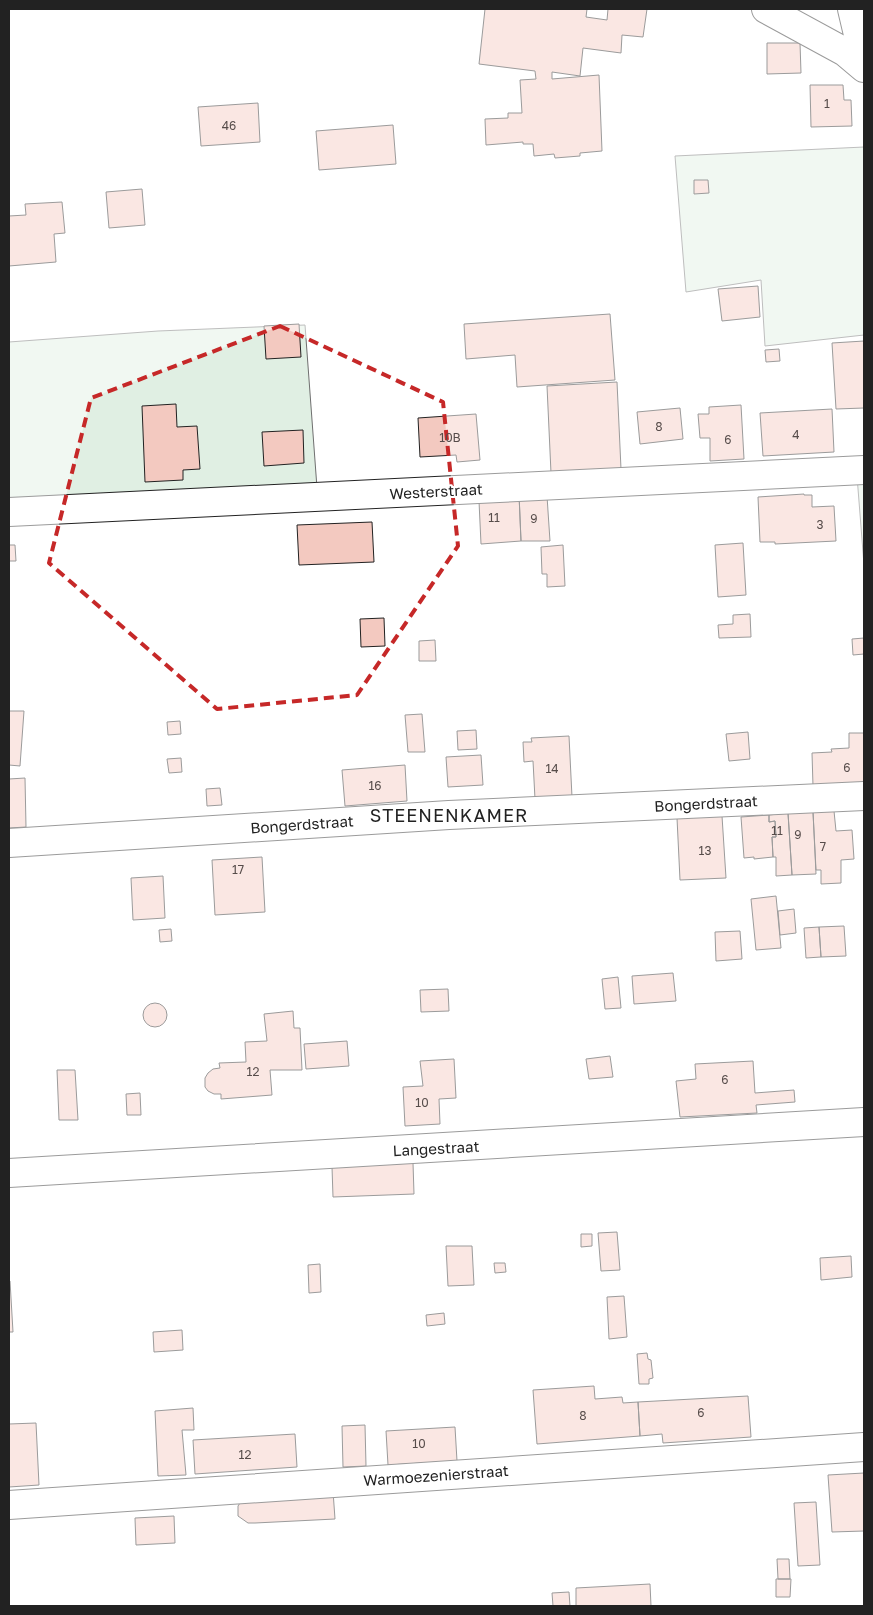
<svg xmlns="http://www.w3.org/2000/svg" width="873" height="1615" font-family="'Golos Text',sans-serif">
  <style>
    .green { fill: #e0efe3; stroke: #6f6f6f }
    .building { fill: #f3c9c0; stroke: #222 }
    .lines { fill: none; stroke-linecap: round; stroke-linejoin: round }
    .minor-casing { stroke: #222; stroke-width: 30 }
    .minor { stroke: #fff; stroke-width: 28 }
    .marked { fill: none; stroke: #c62828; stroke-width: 4; stroke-dasharray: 10 6; stroke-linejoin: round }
    .labels { text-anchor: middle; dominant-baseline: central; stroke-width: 4; stroke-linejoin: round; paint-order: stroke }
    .number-label { font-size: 12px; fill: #564c4a }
    .street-label { font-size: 15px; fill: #222; stroke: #fff }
    .quarter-label { font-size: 18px; letter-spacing: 1px; fill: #222; stroke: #fff }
  </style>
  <rect width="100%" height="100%" fill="#fff"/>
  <path class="green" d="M864 147V335L765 346 761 280 686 292 675 156Z
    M305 325 317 488 9 503V342L158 331Z
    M857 476H864V565Z"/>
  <path class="building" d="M485 9H587L586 17 607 20 608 9H647L643 37 622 35 621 53 583 48 580 76 552 72V79L599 75 602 151 580 153V156L555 158 554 154 534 156 533 144H523V142L486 145 485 119 508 118V113H522L520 80 536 79 535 71 479 64Z
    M767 43H800L801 73 767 74Z
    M810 85H843L844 100H851L852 126 811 127Z
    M258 103 260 142 201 146 198 107Z
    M393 125 396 164 319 170 316 131Z
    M694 180H708L709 193 694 194Z
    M142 189 145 225 109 228 106 192Z
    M62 202 65 233 54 234 56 262 9 266V216L26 215 25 204Z
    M758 286 760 317 722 321 718 289Z
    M610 314 615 380 517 387 515 355 466 359 464 324Z
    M299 324 301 357 266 359 264 326Z
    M864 341V408L836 409 832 343Z
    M779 349 780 361 766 362 765 350Z
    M617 382 621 469 551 473 547 386Z
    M176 404 177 427 197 426 200 469 183 470V480L145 482 142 406Z
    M741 405 744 459 710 461V438H700L698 414H709V407Z
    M680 408 683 439 640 444 637 412Z
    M832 409 834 452 763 456 760 413Z
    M476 414 480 460 457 462 456 455 420 457 418 418Z
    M303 430 304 463 264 466 262 432Z
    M519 494 547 496 550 541H521Z
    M519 494 521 541 481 544 479 501Z
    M804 494V495H812V507L834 506 836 541 775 544V542H760L758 497Z
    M372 522 374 562 299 565 297 525Z
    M743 543 746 595 718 597 715 545Z
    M9 545H15L16 561H9Z
    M563 545 565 586 547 587V574H542L541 547Z
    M750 614 751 637 719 638 718 625 733 624V615Z
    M384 618 385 646 361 647 360 619Z
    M864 638V654L853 655 852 639Z
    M435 640 436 661H419V641Z
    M9 711H24L20 766 9 765Z
    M422 714 425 752H408L405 715Z
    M180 721 181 734 168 735 167 722Z
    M476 730 477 749 458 750 457 731Z
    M748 732 750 759 729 761 726 734Z
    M849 733H864V784L813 786 812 753 832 752 831 749 849 748Z
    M569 736 572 797 535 799 533 761 524 762 523 742H532L531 738Z
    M481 755 483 785 448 787 446 757Z
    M181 758 182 772 169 773 167 759Z
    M405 765 407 801 345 806 342 770Z
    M25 778 26 827 9 828V779Z
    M220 788 222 805 207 806 206 789Z
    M834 811 836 831 852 830 854 859 841 860V883L821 884V870H816L813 812Z
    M813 812 816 874 792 875 788 813Z
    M788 813 792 875 776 876V857H773L772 837H776L775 821 769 822V815Z
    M769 815V822L775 821 776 837H772L773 857 754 859V857L744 858 741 817Z
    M722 816 726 878 680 880 677 818Z
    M262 857 265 912 215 915 212 860Z
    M163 876 165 918 133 920 131 878Z
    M776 896 781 948 756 950 751 899Z
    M794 909 796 933 780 935 778 911Z
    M844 926 846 956 821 957 819 927Z
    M819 927 821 957 806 958 804 928Z
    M171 929 172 941 160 942 159 930Z
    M740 931 742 959 716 961 715 932Z
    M673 973 676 1001 634 1004 632 976Z
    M618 977 621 1008 605 1009 602 979Z
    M448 989 449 1011 421 1012 420 990Z
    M143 1015a12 12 0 1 1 24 0a12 12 0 1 1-24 0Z
    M293 1011 294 1028H300L302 1070H270L272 1095 221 1099V1094H214L208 1091 205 1087V1078L208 1073 213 1069 220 1068 219 1063 246 1062 245 1042 267 1041 264 1014Z
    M347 1041 349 1066 306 1069 304 1044Z
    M610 1056 613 1077 589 1079 586 1059Z
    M454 1059 456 1098 439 1099 440 1124 405 1126 403 1087 423 1086 420 1061Z
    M753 1061 755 1093 794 1090 795 1102 756 1105 757 1113 680 1117 676 1081 696 1079 695 1064Z
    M57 1070H75L78 1120H59Z
    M140 1093 141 1115H127L126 1094Z
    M413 1163 414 1194 333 1197 332 1167Z
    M617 1232 620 1270 601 1271 598 1233Z
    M581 1234H592V1246L581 1247Z
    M446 1246H472L474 1285 448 1286Z
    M851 1256 852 1277 821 1280 820 1258Z
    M494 1263H505L506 1272 495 1273Z
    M320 1264 321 1292 309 1293 308 1265Z
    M9 1281H10L13 1332H9Z
    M624 1296 627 1337 609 1339 607 1297Z
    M444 1313 445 1324 427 1326 426 1315Z
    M182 1330 183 1350 154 1352 153 1332Z
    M647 1353 648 1359 651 1360 653 1378 649 1379V1384H639L637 1354Z
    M594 1386 595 1399 622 1397 623 1403 638 1402 640 1436 537 1444 533 1390Z
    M748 1396 751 1437 663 1443 662 1434 640 1436 638 1402Z
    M193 1408 194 1430H182L186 1475 158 1476 155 1411Z
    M36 1423 39 1485 9 1487V1424Z
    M365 1425 366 1466 343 1467 342 1426Z
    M455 1427 457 1461 388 1465 386 1431Z
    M295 1434 297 1467 195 1474 193 1440Z
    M864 1473V1531L832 1532 828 1475Z
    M333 1491 335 1519 255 1523H248L238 1516V1506L244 1497Z
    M816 1502 820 1565 798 1566 794 1503Z
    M174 1516 175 1543 136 1545 135 1518Z
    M777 1559H789L790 1579H778Z
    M776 1579H791L790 1597H776Z
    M650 1584 651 1606H576V1588Z
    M569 1592 570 1606H553L552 1593Z"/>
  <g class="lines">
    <defs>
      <path id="minor" d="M766 9 845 52 864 68
        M852 9 864 60
        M9 512 864 470
        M9 843 449 815 864 796
        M9 1173 864 1122
        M9 1505 864 1447"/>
    </defs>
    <use href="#minor" class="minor-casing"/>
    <use href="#minor" class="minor"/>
  </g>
  <path d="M0 0H873V1615H0ZM280 326 443 402 458 546 357 695 217 709 49 563 91 398Z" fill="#fff" fill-opacity=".55" fill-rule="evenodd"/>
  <path class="marked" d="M280 326 443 402 458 546 357 695 217 709 49 563 91 398Z"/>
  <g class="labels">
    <g class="number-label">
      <text x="827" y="103">1</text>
      <text x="229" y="125">46</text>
      <text x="659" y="426">8</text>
      <text x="796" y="434">4</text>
      <text x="450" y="437">10B</text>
      <text x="728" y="439">6</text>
      <text x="494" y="517">11</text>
      <text x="534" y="518">9</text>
      <text x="820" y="524">3</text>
      <text x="847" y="767">6</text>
      <text x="552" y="768">14</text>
      <text x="375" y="785">16</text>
      <text x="777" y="830">11</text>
      <text x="798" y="834">9</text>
      <text x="823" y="846">7</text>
      <text x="705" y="850">13</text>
      <text x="238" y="869">17</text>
      <text x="253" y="1071">12</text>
      <text x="725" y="1079">6</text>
      <text x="422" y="1102">10</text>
      <text x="701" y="1412">6</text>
      <text x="583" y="1415">8</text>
      <text x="419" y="1443">10</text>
      <text x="245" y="1454">12</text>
    </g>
    <g class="street-label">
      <text transform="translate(436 491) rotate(-3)">Westerstraat</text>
      <text transform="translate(706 803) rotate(-3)">Bongerdstraat</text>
      <text transform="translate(302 824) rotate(-4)">Bongerdstraat</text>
      <text transform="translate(436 1148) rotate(-3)">Langestraat</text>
      <text transform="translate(436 1475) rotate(-4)">Warmoezenierstraat</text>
    </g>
    <g class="quarter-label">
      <text x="449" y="815">STEENENKAMER</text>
    </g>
  </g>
  <rect width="873" height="1615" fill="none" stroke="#222222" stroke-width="20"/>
</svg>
